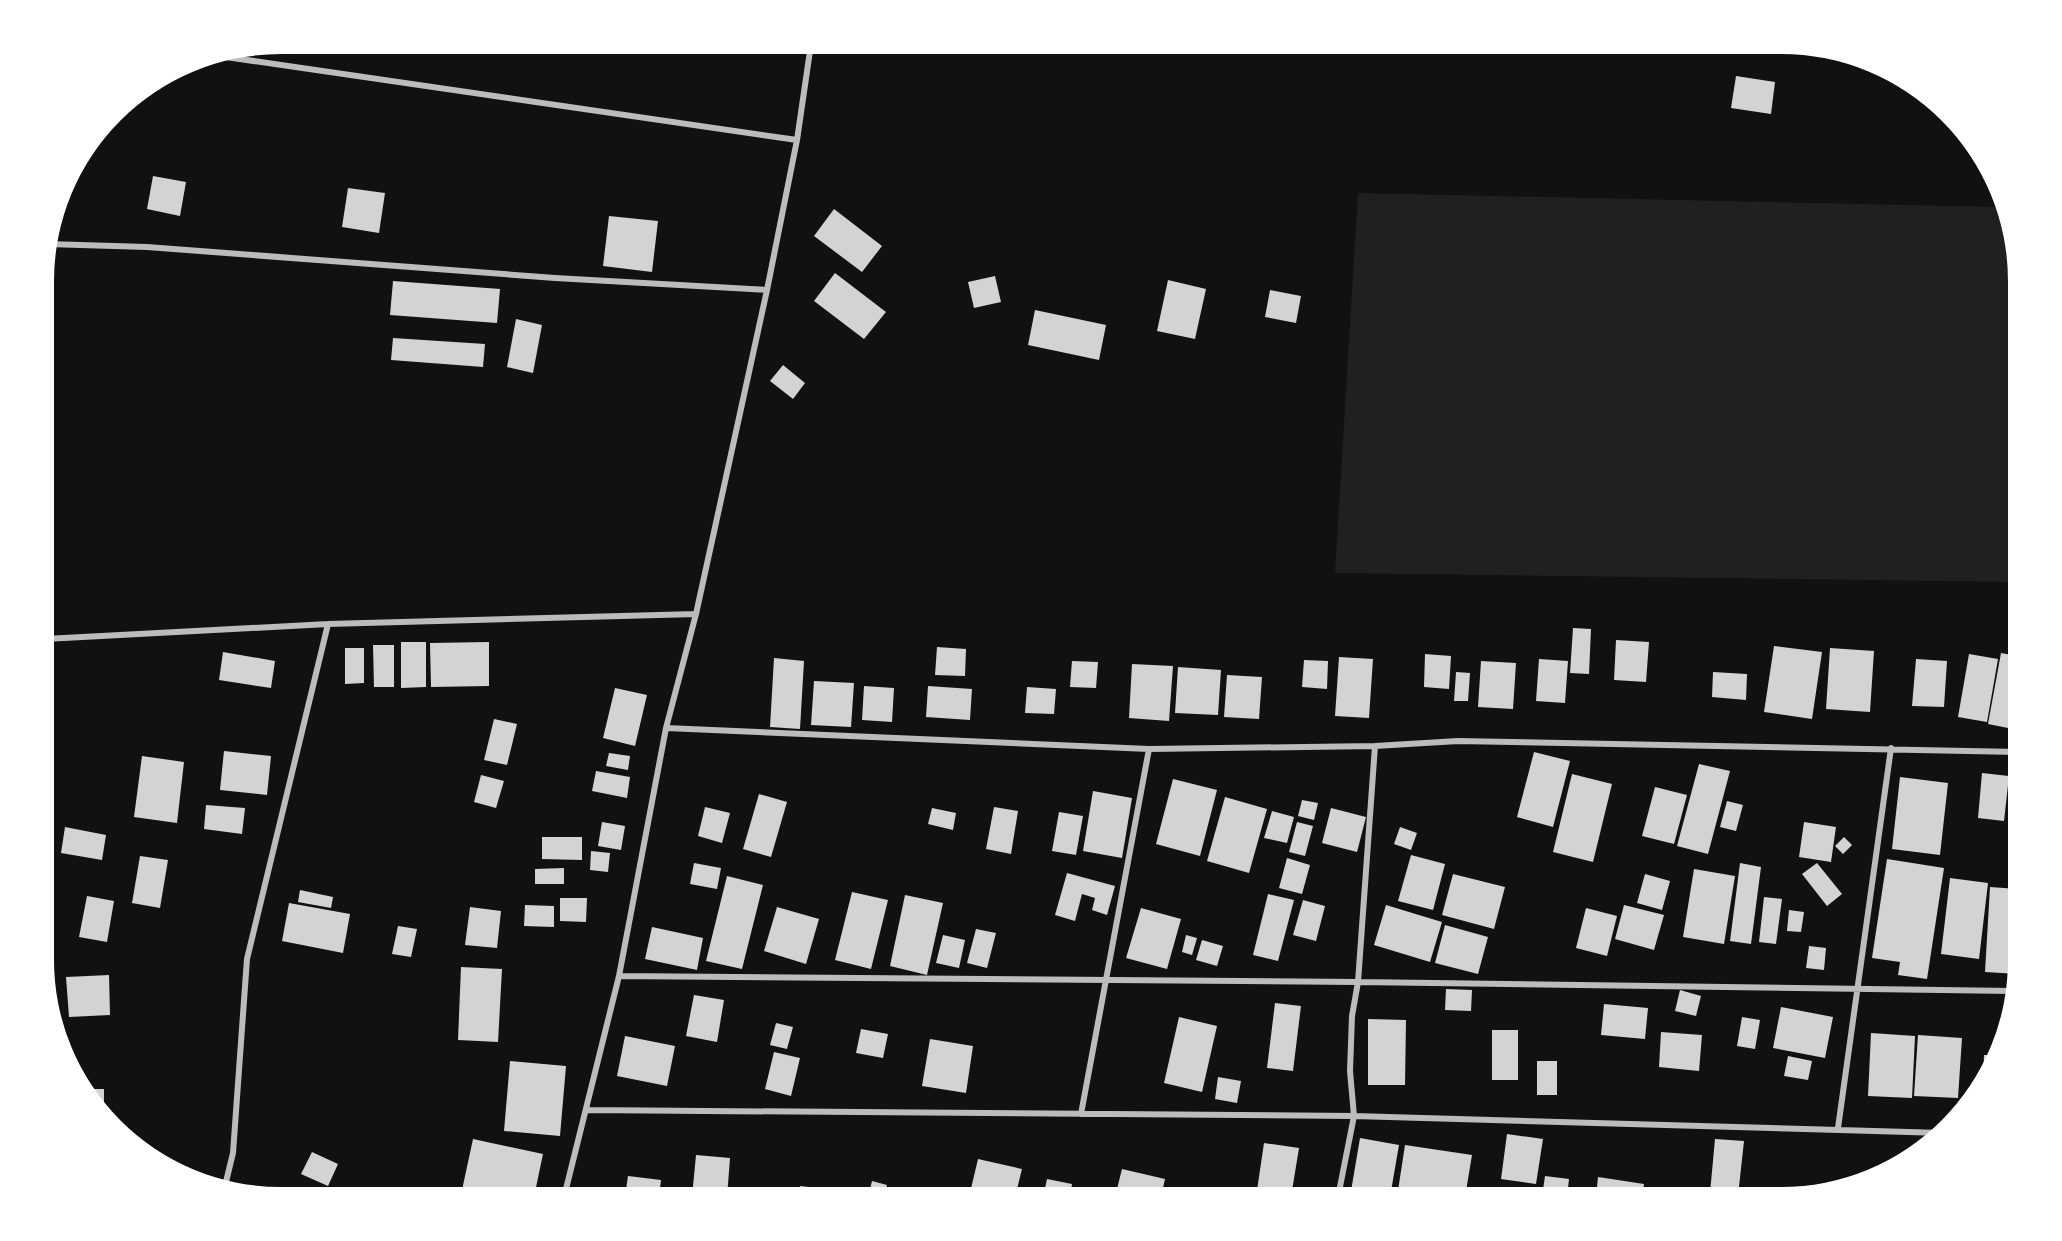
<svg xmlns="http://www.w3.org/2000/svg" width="2062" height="1241" font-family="Inter,sans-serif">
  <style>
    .green { fill: #202020 }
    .building { fill: #d3d3d3 }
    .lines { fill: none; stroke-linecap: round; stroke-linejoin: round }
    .minor { stroke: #bcbcbc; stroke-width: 6 }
  </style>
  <rect width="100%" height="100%" fill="#111"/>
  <path class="green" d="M1358 193 2000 207 2018 265V582L1335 573Z"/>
  <path class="building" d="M1736 76 1775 82 1771 114 1731 108Z
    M153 176 186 182 180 216 147 209Z
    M348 188 385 193 379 233 342 227Z
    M834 209 882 246 862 272 814 236Z
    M609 216 658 221 652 272 603 266Z
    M835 273 886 312 864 339 814 301Z
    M995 276 1001 302 974 308 968 282Z
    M1168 280 1206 289 1195 339 1157 331Z
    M393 281 500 289 497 323 390 315Z
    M1270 290 1301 296 1296 323 1265 317Z
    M1035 310 1106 325 1099 360 1028 345Z
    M516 319 542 325 533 373 507 367Z
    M393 338 485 344 483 367 391 360Z
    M783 365 805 383 793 399 770 381Z
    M1573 628 1591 629 1589 674 1570 673Z
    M1616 640 1649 642 1646 682 1614 680Z
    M401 642H426V687L401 688Z
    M489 642V686L431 687 430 643Z
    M373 645H394V687H374Z
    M1774 646 1822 652 1812 719 1764 712Z
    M937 647 966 649 965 676 935 675Z
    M345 648H364V683L345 684Z
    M1830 648 1874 651 1870 712 1826 709Z
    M223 652 275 661 271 688 219 680Z
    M2001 653 2018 656V730L1988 724Z
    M1425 654 1451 656 1449 689 1424 687Z
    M1969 654 1998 659 1987 722 1958 717Z
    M1339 657 1373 659 1369 718 1335 716Z
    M774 658 804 661 800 729 770 727Z
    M1539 659 1568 661 1565 703 1536 701Z
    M1916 659 1947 661 1944 707 1912 706Z
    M1304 660 1328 661 1327 689 1302 687Z
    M1072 661 1098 662 1096 688 1070 687Z
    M1481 661 1516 663 1513 709 1478 707Z
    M1132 664 1173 666 1169 721 1129 718Z
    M1178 667 1221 670 1218 715 1175 713Z
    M1456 672 1470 673 1468 701H1454Z
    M1713 672 1747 674 1746 700 1712 697Z
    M1227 675 1262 677 1259 719 1224 717Z
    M814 681 854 683 851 727 811 725Z
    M864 686 894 688 892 722 862 720Z
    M928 686 972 689 970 720 926 717Z
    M1027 687 1056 689 1054 714 1025 713Z
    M615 688 647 695 635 746 603 738Z
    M494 719 517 724 507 765 484 760Z
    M224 751 271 756 267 795 220 790Z
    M1534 752 1570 761 1553 827 1517 817Z
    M609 753 630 756 628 770 606 766Z
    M142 756 184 762 177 823 134 817Z
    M1699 764 1730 771 1708 854 1677 846Z
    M596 771 630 777 627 798 592 791Z
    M1982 773 2009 776 2004 821 1978 818Z
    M1572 774 1612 784 1593 862 1553 852Z
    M481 775 504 781 496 808 474 802Z
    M1900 777 1948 783 1940 855 1892 849Z
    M1173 779 1217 790 1200 856 1156 844Z
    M1655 787 1687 795 1674 844 1642 836Z
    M1093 791 1132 798 1122 858 1083 851Z
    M759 794 787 802 771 857 743 849Z
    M1225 797 1267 809 1249 873 1207 861Z
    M1302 800 1318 803 1314 820 1298 816Z
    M1727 801 1743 805 1736 831 1720 827Z
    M206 805 245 808 242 834 204 829Z
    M705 807 730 813 722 843 698 836Z
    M994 807 1018 811 1011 854 986 849Z
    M932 808 956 813 953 830 928 824Z
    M1331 808 1366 817 1357 852 1322 843Z
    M1272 811 1294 817 1287 843 1264 838Z
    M1059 812 1083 816 1076 855 1052 851Z
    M602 822 625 826 621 850 598 846Z
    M1297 822 1313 826 1305 856 1289 852Z
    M1804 822 1836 827 1831 862 1799 857Z
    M65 827 106 835 102 860 61 853Z
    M1400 827 1417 833 1411 850 1394 844Z
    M542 837H582V860L542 859Z
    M1844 837 1852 845 1843 854 1835 846Z
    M591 851 610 853 608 872 590 870Z
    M1411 855 1445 864 1433 910 1398 901Z
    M140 856 168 860 160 908 132 903Z
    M1287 858 1310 865 1302 894 1279 888Z
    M1887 859 1944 868 1927 979 1898 975 1900 962 1872 958Z
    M694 863 721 868 717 889 690 884Z
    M1740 863 1761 867 1751 944 1730 941Z
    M1817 863 1842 894 1827 906 1802 874Z
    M564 868V884H535V869Z
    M1694 869 1735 876 1724 944 1683 937Z
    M1067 873 1115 886 1107 915 1092 910 1095 898 1082 894 1075 921 1055 915Z
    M1453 874 1505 887 1494 929 1442 915Z
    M1645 874 1670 881 1662 910 1637 903Z
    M727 876 763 885 742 969 706 961Z
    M1950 878 1988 883 1979 959 1941 954Z
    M1990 887 2018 889V974L1985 972Z
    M300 890 333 897 331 908 298 902Z
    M852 892 888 900 871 969 835 960Z
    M1268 894 1294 900 1278 961 1253 955Z
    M905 895 943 903 927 975 890 966Z
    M87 896 114 901 107 942 79 937Z
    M1764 897 1782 899 1776 944 1759 942Z
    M560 898H587L586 922 560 921Z
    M1303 900 1325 906 1316 941 1293 935Z
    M289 903 350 914 343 953 282 941Z
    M525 905 554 906V927L524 926Z
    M1386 905 1442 922 1430 962 1374 945Z
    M1624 905 1664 915 1654 950 1615 939Z
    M470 907 501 911 497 948 465 945Z
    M777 907 819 919 806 964 764 951Z
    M1141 908 1181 919 1167 969 1126 958Z
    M1586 908 1617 916 1607 956 1576 948Z
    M1789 910 1804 912 1801 932 1787 931Z
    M1445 925 1488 937 1478 974 1435 963Z
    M398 926 417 929 411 957 392 954Z
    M652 927 703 938 697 970 645 959Z
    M976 929 996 933 987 968 967 963Z
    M943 935 965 940 959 968 936 963Z
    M1186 935 1197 938 1192 955 1182 952Z
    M1202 940 1223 946 1217 966 1196 960Z
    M1809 946 1826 948 1824 970 1806 968Z
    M461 967 502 969 498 1042 458 1040Z
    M109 975 110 1015 69 1017 66 977Z
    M1446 989 1472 990 1471 1011 1445 1010Z
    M1680 990 1701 996 1696 1016 1675 1011Z
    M694 995 724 1000 717 1042 686 1036Z
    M1275 1003 1301 1006 1293 1071 1267 1068Z
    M1604 1004 1648 1008 1645 1039 1601 1035Z
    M1781 1007 1833 1017 1825 1058 1773 1048Z
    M1179 1017 1217 1026 1202 1092 1164 1083Z
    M1742 1017 1760 1020 1755 1049 1737 1046Z
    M1368 1019 1406 1020 1405 1085H1368Z
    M776 1023 793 1027 787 1049 770 1045Z
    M861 1029 888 1034 883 1058 856 1053Z
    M1492 1030H1518V1080H1492Z
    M1661 1032 1702 1035 1699 1071 1659 1067Z
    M1871 1033 1915 1036 1912 1098 1868 1096Z
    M1918 1035 1962 1038 1958 1098 1914 1096Z
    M625 1036 675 1046 667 1086 617 1076Z
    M930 1039 973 1046 966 1093 922 1086Z
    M774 1052 800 1058 791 1096 765 1089Z
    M1984 1055H1994L1983 1084Z
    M1788 1056 1812 1061 1808 1080 1784 1076Z
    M510 1061 566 1066 560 1136 504 1131Z
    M1537 1061H1557V1095H1537Z
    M1218 1077 1241 1081 1237 1103 1215 1099Z
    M82 1089H104V1112L83 1092Z
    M1507 1134 1543 1139 1536 1184 1501 1179Z
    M1360 1138 1399 1145 1390 1197H1350Z
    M473 1139 543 1154 534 1197H494L462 1190Z
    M1715 1139 1744 1141 1738 1196 1710 1193Z
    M1264 1143 1299 1148 1291 1197H1256Z
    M1405 1145 1472 1155 1465 1197H1397Z
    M312 1152 338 1164 328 1186 301 1174Z
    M696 1155 730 1158 727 1197H692Z
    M978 1159 1022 1169 1015 1197H969Z
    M1122 1169 1165 1179 1161 1197H1115Z
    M628 1176 661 1180 659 1197H625Z
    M1545 1176 1569 1179 1567 1197H1542Z
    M1598 1177 1644 1184 1642 1197H1596Z
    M1047 1179 1072 1184 1070 1197H1043Z
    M872 1181 887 1185 884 1197H868Z
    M800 1186 844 1191 843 1197H798Z"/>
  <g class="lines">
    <path class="minor" d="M219 56 797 140
      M47 244 147 247 555 278 767 290
      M45 639 328 624 696 614
      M666 728 1149 749 1375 746 1458 741 2018 752
      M619 976 1358 982 1375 746
      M587 1110 1354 1116 1943 1133
      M1081 1114 1149 749
      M1838 1128 1891 748
      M224 1190 233 1153 247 959 328 624
      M564 1197 619 976 666 728 696 614 767 290 797 140 811 44
      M1338 1197 1354 1116 1350 1071 1352 1016 1358 982 2013 991"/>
  </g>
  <path d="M0 0H2062V1241H0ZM281 54H1781A227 227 0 0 1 2008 281V960A227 227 0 0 1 1781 1187H281A227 227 0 0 1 54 960V281A227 227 0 0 1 281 54Z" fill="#fff" fill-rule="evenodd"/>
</svg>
